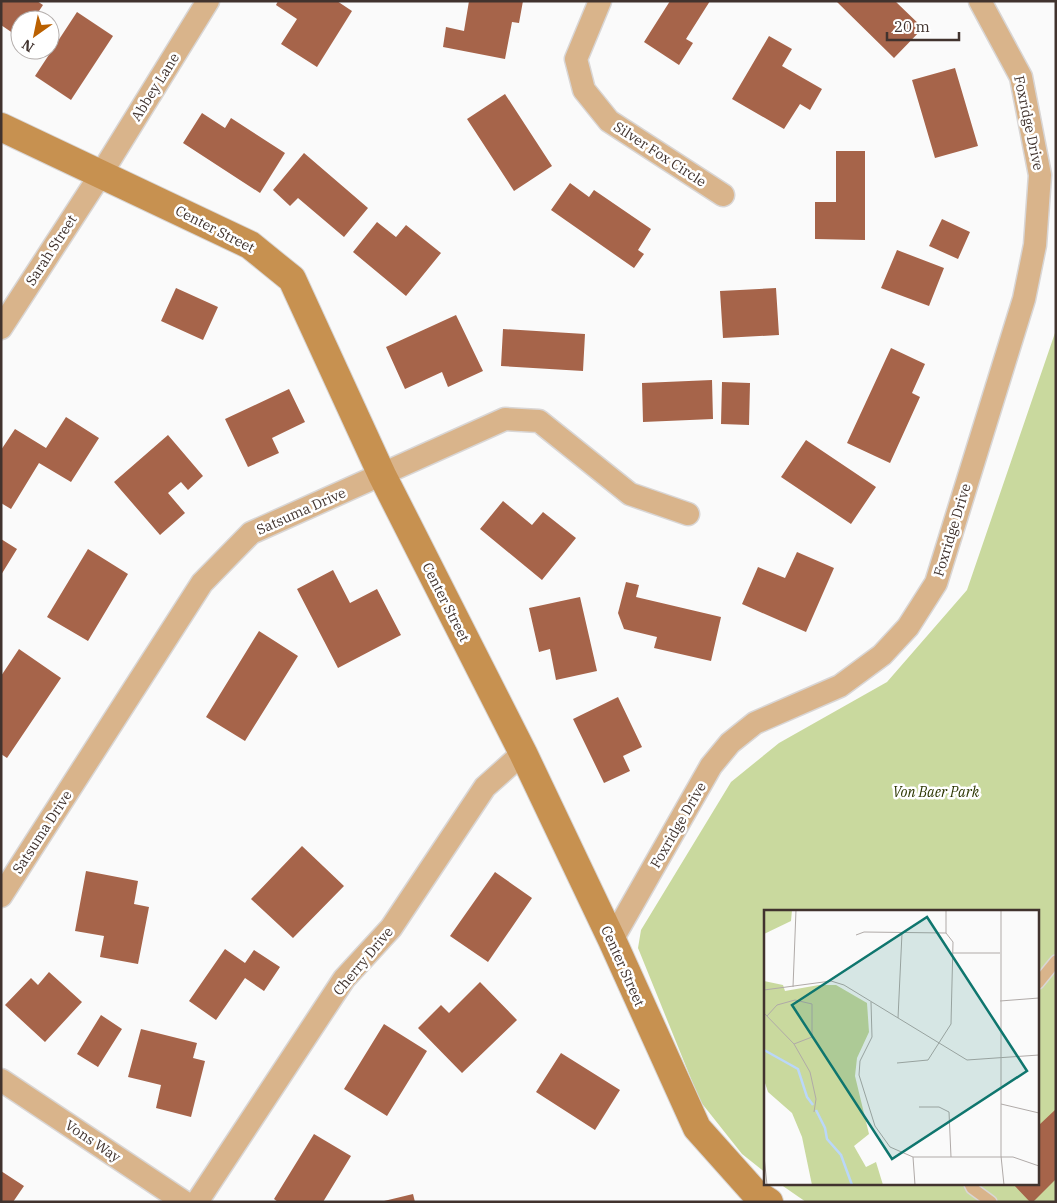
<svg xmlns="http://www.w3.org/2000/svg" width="1057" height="1203" font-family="'IBM Plex Serif',serif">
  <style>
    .green { fill: #c9d99e }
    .building { fill: #a6644a }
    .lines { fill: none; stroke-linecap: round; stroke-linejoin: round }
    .lane-casing { stroke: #d9d6d5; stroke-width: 14 }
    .street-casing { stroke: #d9d6d5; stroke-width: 25 }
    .secondary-casing { stroke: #d9d6d5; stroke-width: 30 }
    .lane { stroke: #d9b48b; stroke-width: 11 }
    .street { stroke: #d9b48b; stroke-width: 22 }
    .secondary { stroke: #c79150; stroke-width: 28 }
    .labels { text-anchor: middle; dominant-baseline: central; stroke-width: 5; stroke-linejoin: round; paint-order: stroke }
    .street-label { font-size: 14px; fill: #41332e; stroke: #fff }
    .park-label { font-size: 14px; font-style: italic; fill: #2c3601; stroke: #fff }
    .inset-river { fill: none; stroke: #bad7f9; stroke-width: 2.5 }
    .inset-road { fill: none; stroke: #b0aaa8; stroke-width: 1 }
    .view { fill: #0f766e; fill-opacity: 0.15; stroke: #0f766e; stroke-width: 2.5 }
    .inset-edge { fill: none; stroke: #41332e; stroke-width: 2.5 }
  </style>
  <rect width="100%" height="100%" fill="#fafafa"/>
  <path class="green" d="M1056 330V1202H806L780 1184H1038V912H766V1173L742 1154 700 1101 638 948 641 930 731 782 779 743 887 682 967 590Z"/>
  <path class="building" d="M1 1H37L43 5 33 20H20V38L1 25Z
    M278 1H337L352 11 317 67 281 44 297 19 276 5Z
    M469 1H523L519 23 512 22 505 59 443 47 446 27 464 31Z
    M670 1H710L686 39 693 43 679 65 644 42Z
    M836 1H895L923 28 894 58Z
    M77 12 113 36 71 100 35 76Z
    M769 36 792 49 782 66 822 89 810 110 800 104 784 129 732 99Z
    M955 68 978 146 935 158 912 80Z
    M505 94 552 166 514 191 467 119Z
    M202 113 225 128 231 118 285 153 260 193 183 143Z
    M836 151H865V240L815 239V202H836Z
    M304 153 368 208 344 237 298 198 290 206 273 190Z
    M570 183 589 197 594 190 651 229 638 250 644 254 634 268 551 210Z
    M942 219 970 232 958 259 929 246Z
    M377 222 396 237 406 225 441 253 406 296 353 252Z
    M897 250 944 268 929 306 881 288Z
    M176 288 218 307 203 340 161 321Z
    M776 288 779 335 723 338 720 291Z
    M456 315 483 371 448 387 442 372 405 389 386 347Z
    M503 329 585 334 583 371 501 366Z
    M891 348 925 364 912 393 920 397 890 463 847 443Z
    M712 380 713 419 643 422 642 383Z
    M722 382 750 383 749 425 721 424Z
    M289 389 305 422 272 438 279 453 248 467 225 419Z
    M66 417 99 438 71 482 39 463 11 509 1 503V450L15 429 46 448Z
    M168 435 203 476 188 490 181 482 168 493 185 513 160 535 114 482Z
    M806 440 876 487 851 524 781 477Z
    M503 501 532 525 543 512 576 538 542 580 480 529Z
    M1 539 17 549 1 575Z
    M88 549 128 574 88 641 47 617Z
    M797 552 834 568 806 632 742 604 758 567 785 578Z
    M333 570 350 603 377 589 401 635 338 668 297 589Z
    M626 582 639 585 636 597 721 617 711 661 654 648 657 637 624 629 618 613Z
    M580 597 597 671 556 680 550 649 539 652 529 608Z
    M259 631 298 656 245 741 206 717Z
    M19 649 61 678 7 758 1 754V676Z
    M618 697 642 747 623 756 630 771 604 783 573 719Z
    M302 846 344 886 293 938 251 899Z
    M86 871 138 881 134 904 149 907 138 964 100 957 104 936 75 931Z
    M495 872 532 898 488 962 450 936Z
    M225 949 245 963 254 950 280 967 264 991 245 978 216 1020 189 1001Z
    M49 972 82 1002 45 1042 5 1005 31 978 38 985Z
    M480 982 517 1020 462 1073 418 1028 441 1005 449 1013Z
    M101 1015 122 1029 98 1067 77 1054Z
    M384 1024 427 1051 387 1116 344 1089Z
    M141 1029 197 1043 193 1058 205 1061 191 1117 156 1108 161 1085 128 1077Z
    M561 1053 620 1090 595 1130 536 1092Z
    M1056 1109V1179L1033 1202H1030L1013 1184H1038V1126Z
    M314 1134 351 1156 323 1202H278L274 1199Z
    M1 1171 24 1186 13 1202H1Z
    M413 1194 415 1202H384V1201Z"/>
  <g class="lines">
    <defs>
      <path id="lane" d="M1038 983 1056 961
        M970 1184 972 1188 991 1202"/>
      <path id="street" d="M600 1 576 59 584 90 609 121 723 195
        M1 328 101 174 208 1
        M1 896 202 583 251 533 505 419 539 421 630 494 688 514
        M612 940 711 766 730 743 755 723 840 686 882 655 908 627 936 583 1024 299 1035 245 1040 175 1021 77 980 1
        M1 1080 184 1202
        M197 1202 344 979 391 928 485 787 523 753"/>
      <path id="secondary" d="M1 127 250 245 292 279 382 475 523 753 612 940 697 1128 755 1193 769 1202"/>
    </defs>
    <use href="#lane" class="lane-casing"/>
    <use href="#street" class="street-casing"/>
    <use href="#secondary" class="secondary-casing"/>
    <use href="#lane" class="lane"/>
    <use href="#street" class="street"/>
    <use href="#secondary" class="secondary"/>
  </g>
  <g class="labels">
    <g class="street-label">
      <text transform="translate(155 87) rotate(-58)">Abbey Lane</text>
      <text transform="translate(1029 123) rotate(78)">Foxridge Drive</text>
      <text transform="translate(660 154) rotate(33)">Silver Fox Circle</text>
      <text transform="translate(215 229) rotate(27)">Center Street</text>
      <text transform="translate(51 250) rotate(-57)">Sarah Street</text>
      <text transform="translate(301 511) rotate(-24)">Satsuma Drive</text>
      <text transform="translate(952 530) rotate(-73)">Foxridge Drive</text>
      <text transform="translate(446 602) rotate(63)">Center Street</text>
      <text transform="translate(678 825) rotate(-60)">Foxridge Drive</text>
      <text transform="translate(42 832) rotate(-57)">Satsuma Drive</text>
      <text transform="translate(363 961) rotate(-50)">Cherry Drive</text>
      <text transform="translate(623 966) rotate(66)">Center Street</text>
      <text transform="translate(93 1141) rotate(34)">Vons Way</text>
    </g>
    <g class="park-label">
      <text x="936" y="792">Von Baer Park</text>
    </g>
  </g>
  <g transform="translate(764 910)">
    <rect width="275" height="275" fill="#fafafa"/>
    <path d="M0 0H28L27 11 0 24ZM0 71 19 75 21 81 55 75H72L103 93 105 122 93 148 91 166 105 224 90 236 102 257 112 252 119 275H48L38 227 28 203 4 182 0 170Z" fill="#c9d99e"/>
    <path class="inset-river" d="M0 140 34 159 43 187 49 195M52 200 61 218 63 229 77 245 88 275"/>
    <path class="inset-road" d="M237 0V246L240 275M92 25 100 22 182 23M189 43H236M29 77 32 0M0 80 67 71 80 75 203 150 275 145M236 91 275 88M107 92 108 127 96 151 95 165 111 216 126 237 149 247H249L275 256M0 103 30 134 46 162 52 189 50 202M3 106 13 95 31 90 48 94V127L30 134M134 108 138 23M133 153 164 150 187 114 189 32 182 23V0M237 194 275 203M155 197H175L185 202 187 247M0 246 3 275M149 247 151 275"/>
    <path class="view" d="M163 7 263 161 128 249 28 95Z"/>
    <rect width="275" height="275" class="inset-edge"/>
  </g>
  <rect width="1057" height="1203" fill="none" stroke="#41332e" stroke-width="5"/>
  <g transform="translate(35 35) rotate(213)"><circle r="24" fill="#ffffff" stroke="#b3adab"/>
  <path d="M0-4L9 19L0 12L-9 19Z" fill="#ba6000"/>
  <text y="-8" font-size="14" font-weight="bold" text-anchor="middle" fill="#41332e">N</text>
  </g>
  <path d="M887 32v8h72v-8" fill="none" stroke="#41332e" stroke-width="2.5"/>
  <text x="894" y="32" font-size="15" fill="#41332e" stroke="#ffffff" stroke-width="4" paint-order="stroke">20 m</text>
</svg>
